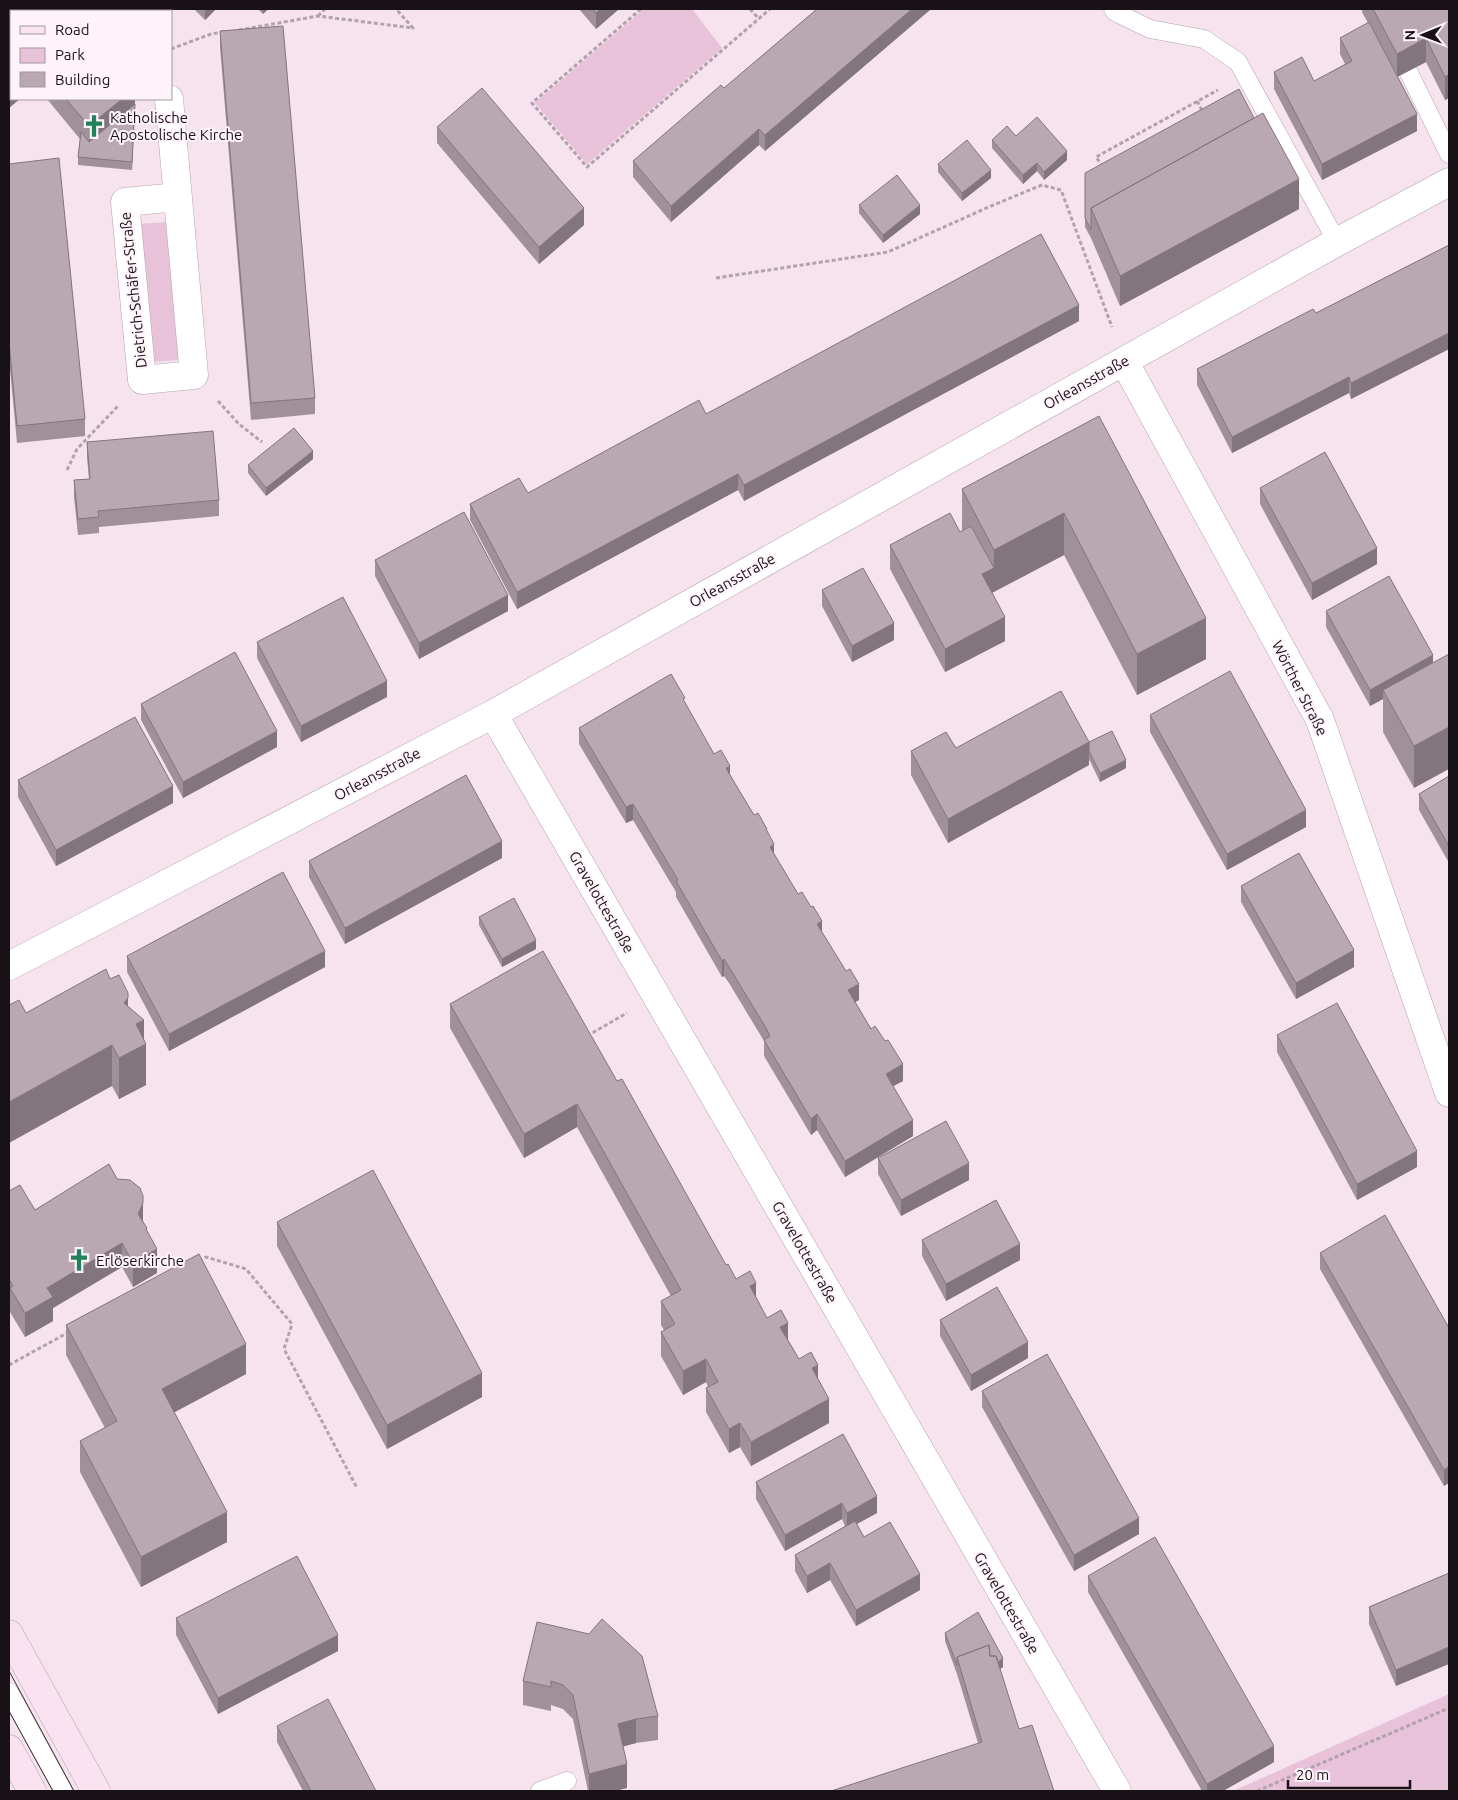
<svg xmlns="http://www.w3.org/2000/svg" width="1458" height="1800" font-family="Ubuntu,sans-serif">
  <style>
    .green { fill: #e8c2d9 }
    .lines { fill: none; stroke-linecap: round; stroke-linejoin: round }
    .service-casing { stroke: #b5a3ad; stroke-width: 19 }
    .minor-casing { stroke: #b5a3ad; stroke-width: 29 }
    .secondary-casing { stroke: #b5a3ad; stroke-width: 29 }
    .path { stroke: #b1a2ab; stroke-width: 3; stroke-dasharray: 4 2.5; stroke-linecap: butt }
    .service { stroke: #fff; stroke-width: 18 }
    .minor { stroke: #fff; stroke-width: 28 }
    .secondary { stroke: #fae2f1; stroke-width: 28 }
    .tram { stroke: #342d32; stroke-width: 1 }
    .wall { fill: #9f9099 }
    .shaded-wall { fill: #82757d }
    .building { fill: #b9a7b2; stroke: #82757d }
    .labels { text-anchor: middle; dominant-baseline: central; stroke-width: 4; stroke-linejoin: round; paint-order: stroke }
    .poi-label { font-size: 15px; fill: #181216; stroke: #fef3fa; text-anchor: start }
    .street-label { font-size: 15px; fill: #181216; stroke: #fef3fa }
  </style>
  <rect width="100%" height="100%" fill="#f6e3ee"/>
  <path class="green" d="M644 9H692L722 48 587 164 535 103Z
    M169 222 180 360 149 362 137 224Z
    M1449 1694V1791H1233Z"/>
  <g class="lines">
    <defs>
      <path id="service" d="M1113 9 1115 12 1150 29 1204 39 1238 62 1337 242
        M1408 71 1449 154
        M9 1692 63 1791
        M540 1791 567 1781"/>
      <path id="minor" d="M123 9 126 11
        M169 99 194 375 142 380 125 202 178 197
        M1124 361 1320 720 1449 1093
        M493 714 1117 1791
        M9 966 493 714 1337 242 1449 182"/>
      <path id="secondary" d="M9 1634 96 1791
        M9 1749 32 1791"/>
    </defs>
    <use href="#service" class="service-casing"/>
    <use href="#minor" class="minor-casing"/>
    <use href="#secondary" class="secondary-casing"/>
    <path class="path" d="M641 9 532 103 587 167 770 9
      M750 9 759 19
      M318 16 325 9
      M239 30 318 16 413 28 396 9
      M171 49 211 34 223 32
      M1197 101 1203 112
      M1103 167 1096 157 1218 90
      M716 278 888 252 991 206 1042 185 1061 190 1112 327
      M218 401 239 424 262 442
      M67 470 77 449 118 406
      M587 1036 627 1013
      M199 1261 206 1257 246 1269 292 1324 284 1349 357 1488
      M9 1365 69 1332
      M1257 1791 1449 1708"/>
    <use href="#service" class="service"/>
    <use href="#minor" class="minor"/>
    <use href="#secondary" class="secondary"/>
    <path class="tram" d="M9 1671 74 1791
      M9 1711 53 1791"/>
  </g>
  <path class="wall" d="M194 9H216L205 20Z
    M258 9H268L263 14Z
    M579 9H619L596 29Z
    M817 9H931L765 151 759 145 671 222 633 177V161L724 88Z
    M1362 9H1449V98L1445 100 1426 62 1397 77 1417 131 1322 180 1274 89V72L1314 81 1345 64 1340 54V38L1368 23 1362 12Z
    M220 31 315 398V414L251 420 220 47Z
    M47 99H135L132 170 78 165V157L80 139Z
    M437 127 584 225 539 264 437 143Z
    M1016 136 1067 160 1044 180 1037 171 1023 184 992 148V140Z
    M9 164 85 419V436L17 443 9 359Z
    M938 164 991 178 962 201 938 172Z
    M1085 173 1299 209 1120 306 1091 238 1085 227Z
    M859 205 920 214 883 243 859 213Z
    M1449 245V349L1351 399 1349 393 1232 453 1197 385V369L1316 313Z
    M1079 321 744 501 738 490 517 609 470 520V504L528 493 706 414Z
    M1099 416 1206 659 1137 695 1064 555 992 593 1005 641 945 672 890 569V545L962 531V489Z
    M87 442 219 500V516L99 527V533L78 535 74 497V480L89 479 87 458Z
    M313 459 266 496 248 473V465Z
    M1260 488 1377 564 1312 600 1260 504Z
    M375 560 508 611 419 659 375 576Z
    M822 590 894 640 852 662 822 606Z
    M1326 611 1433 655 1414 788 1383 732V699L1370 706 1326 627Z
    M257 642 387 697 301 742 257 658Z
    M141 704 277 747 183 798 141 720Z
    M685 704 714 754 730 775 754 815 767 832 774 854 798 894 822 932 859 1000 855 1002 903 1081 893 1086 913 1136 845 1177 817 1130 811 1135 764 1056V1041L729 983 724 976 722 977 676 897V892L633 820 626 823 579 744V728Z
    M1150 715 1306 827 1227 870 1150 732Z
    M1089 742 1126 768 1100 782 1089 759V765L948 843 911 775V751Z
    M1449 776V863L1419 810V794Z
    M18 780 173 803 56 866 18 797Z
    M502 858 345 944 309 877V861Z
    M1241 886 1354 967 1296 999 1241 902Z
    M479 917 536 949 502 967 479 925Z
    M127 956 325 967 169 1051 127 972Z
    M110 979 128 1007 144 1040 146 1085 119 1099 112 1086 26 1013Z
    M450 1004 617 1081 726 1265 736 1279 756 1297 767 1318 788 1340 799 1359 818 1379 829 1423 751 1466 740 1447 729 1453 706 1412V1388L708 1387 706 1382 683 1395 661 1356V1332L664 1330 661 1325V1301L671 1296 577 1127 524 1158 450 1028Z
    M1277 1035 1417 1167 1357 1200 1277 1052Z
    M878 1158 969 1180 901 1216 878 1174Z
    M9 1191 35 1210 143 1222 147 1231 157 1273 133 1287 122 1267 53 1308V1321L25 1337 10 1312V1304L9 1302Z
    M277 1222 482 1397 387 1449 277 1246Z
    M922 1240 1020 1260 946 1301 922 1256Z
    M1320 1253 1449 1328 1444 1486 1320 1269Z
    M940 1320 1028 1358 971 1391 940 1336Z
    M66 1325 246 1374 174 1412 227 1542 141 1587 80 1472V1441L105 1428 66 1355Z
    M982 1391 1139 1534 1074 1571 982 1407Z
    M756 1482 877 1513 857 1524 864 1537 920 1590 856 1626 830 1580 807 1593 795 1571V1555L845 1526 842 1519 785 1551 756 1499Z
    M1449 1573 1396 1686 1369 1624V1607Z
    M1088 1576 1274 1762 1223 1791H1202L1088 1592Z
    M176 1618 338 1651 218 1714 176 1635Z
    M537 1622 658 1716V1740L636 1743 623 1746 627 1788 614 1791H588L573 1719 563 1709 551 1705V1711L523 1705V1681Z
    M945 1633 1003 1667 1000 1669 1019 1729 978 1743 957 1674 945 1641Z
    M277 1726 376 1791H303L277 1742Z"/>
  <path class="shaded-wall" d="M83 9H86V11H79Z
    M205 9H216L205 20Z
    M263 9H268L263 14Z
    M600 9H619L596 29V13Z
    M912 9H931L765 151V135Z
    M1426 38V62L1397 77V54Z
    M1449 74V98L1445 100V77Z
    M11 82V99H20L9 108V84Z
    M122 99H135L132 170V162L89 150V126Z
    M1417 114V131L1322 180V164Z
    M759 129V145L671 222V206Z
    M1067 151V160L1044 180V172Z
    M1037 163V171L1023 184V175Z
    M991 170V178L962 201V193Z
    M1299 179V209L1120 306V276Z
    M920 205V214L883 243V235Z
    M584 208V225L539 264V247Z
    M1079 305V321L744 501V485Z
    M1449 333V349L1351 399V383Z
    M1349 377V393L1232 453V437Z
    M313 451V459L266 496V488Z
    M738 474V490L517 609V592Z
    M1064 513V555L982 598V574L994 568V550Z
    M1377 548V564L1312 600V583Z
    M508 595V611L419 659V643Z
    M1005 617V641L945 672V649Z
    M1206 618V659L1137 695V654Z
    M894 623V640L852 662V646Z
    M1433 655V671L1383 690V699L1370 706V690Z
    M387 681V697L301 742V726Z
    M1449 727V769L1414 788V746Z
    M277 731V747L183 798V782Z
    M1089 742V765L948 843V819Z
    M1126 760V768L1100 782V773Z
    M730 766V782L726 768Z
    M173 786V803L56 866V850Z
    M633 804V820L626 823V807Z
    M1306 810V827L1227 870V854Z
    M502 841V858L345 944V928Z
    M774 844V861L770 847Z
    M822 921V938L817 924Z
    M536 940V949L502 967V959Z
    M1354 950V967L1296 999V983Z
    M325 951V967L169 1051V1034Z
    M724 959V976L722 977V961Z
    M859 984V1000L848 1006V990Z
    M128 993V1035L124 1003Z
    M144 1020V1044H146V1085L119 1099V1058L136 1024Z
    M112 1045V1086L9 1143V1102Z
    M903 1064V1081L886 1090V1074Z
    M577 1104V1127L524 1158V1134Z
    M817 1114V1130L811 1135V1119Z
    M913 1120V1136L845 1177V1161Z
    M1417 1151V1167L1357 1200V1184Z
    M969 1163V1180L901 1216V1200Z
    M143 1203V1227L138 1214Z
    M122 1243V1267L53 1308V1321L25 1337V1313L47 1288Z
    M1020 1244V1260L946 1301V1284Z
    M157 1249V1273L133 1287V1263Z
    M756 1283V1306L750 1286Z
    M788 1323V1347L780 1327Z
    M1028 1342V1358L971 1391V1375Z
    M246 1344V1374L162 1419V1389Z
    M706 1359V1382L683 1395V1371Z
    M818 1365V1389L812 1368Z
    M482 1373V1397L387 1449V1425Z
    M829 1399V1423L751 1466V1442Z
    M740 1423V1447L729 1453V1429Z
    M1449 1466V1483L1444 1486V1470Z
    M877 1496V1513L847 1529V1513Z
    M842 1503V1519L785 1551V1535Z
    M227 1512V1542L141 1587V1557Z
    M1139 1518V1534L1074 1571V1555Z
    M830 1563V1580L807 1593V1576Z
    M920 1574V1590L856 1626V1610Z
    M338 1635V1651L218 1714V1698Z
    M1449 1647V1664L1396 1686V1670Z
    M1003 1658V1667L996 1672V1664Z
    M636 1719V1743L618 1748V1724Z
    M1274 1746V1762L1223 1791H1207V1784Z
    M627 1764V1788L614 1791H589V1774Z"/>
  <path class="building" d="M9 9H83L79 11H11V82L9 84Z
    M593 9H600L596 13Z
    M817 9H912L765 135 759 129 671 206 633 161 721 85 724 88Z
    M1373 9H1449V74L1445 77 1426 38 1397 54Z
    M1369 22 1417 114 1322 164 1274 72 1302 57 1314 81 1352 61 1340 38Z
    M283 26 315 398 251 403 220 31Z
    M482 88 584 208 539 247 437 127Z
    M1239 89 1254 118 1091 208V230L1085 218V173Z
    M66 99H122L89 126Z
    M135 104 132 162 78 157 81 132 89 142Z
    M1263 113 1299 179 1120 276 1091 208Z
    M1037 117 1067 151 1044 172 1037 163 1023 175 992 140 1007 126 1016 136Z
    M967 140 991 170 962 193 938 164Z
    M59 158 85 419 17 426 9 342V164Z
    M897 175 920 205 883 235 859 205Z
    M1041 234 1079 305 744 485 738 474 517 592 470 504 519 478 528 493 699 400 706 414Z
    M1449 245V333L1351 383 1349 377 1232 437 1197 369 1313 309 1316 313Z
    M1099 416 1206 618 1137 654 1064 513 994 550 962 489Z
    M294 428 313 451 266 488 248 465Z
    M213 431 219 500 98 511 99 517 78 519 74 480 90 479 87 442Z
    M1325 452 1377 548 1312 583 1260 488Z
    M464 512 508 595 419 643 375 560Z
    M950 513 960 532 971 526 994 568 982 574 1005 617 945 649 890 545Z
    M863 568 894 623 852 646 822 590Z
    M1389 576 1433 655 1370 690 1326 611Z
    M343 597 387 681 301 726 257 642Z
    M235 652 277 731 183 782 141 704Z
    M1449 654V727L1414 746 1383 690Z
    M1230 671 1306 810 1227 854 1150 715Z
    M671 674 685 698 683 699 714 754 721 750 730 766 726 768 740 792 754 815 758 813 767 829H766L774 844 770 847 798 894 802 892 811 907 813 906 822 921 817 924 846 971 850 969 859 984 848 990 871 1029 875 1026 885 1041 888 1040 903 1064 886 1074 913 1120 845 1161 817 1114 811 1119 764 1040 770 1036 766 1028 729 967 724 959 722 961 676 881 678 880 633 804 626 807 579 728Z
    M1061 691 1089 742 948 819 911 751 946 732 956 748Z
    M135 717 173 786 56 850 18 780Z
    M1112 731 1126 760 1100 773 1089 751V742Z
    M466 775 502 841 345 928 309 861Z
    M1449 776V846L1419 794Z
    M1299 853 1354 950 1296 983 1241 886Z
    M283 872 325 951 169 1034 127 956Z
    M514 898 536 940 502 959 479 917Z
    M543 951 617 1081 622 1079 726 1265 728 1264 736 1279 750 1271 756 1283 750 1286 767 1318 781 1310 788 1323 780 1327 799 1359 811 1352 818 1365 812 1368 829 1399 751 1442 740 1423 729 1429 706 1388 718 1382 706 1359 683 1371 661 1332 675 1324 661 1301 681 1290 577 1104 524 1134 450 1004Z
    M106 969 110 979 119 975 128 993V998L124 1003 144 1020 136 1024 146 1044 119 1058 112 1045 9 1102V1005L19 1000 26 1013Z
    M1337 1003 1417 1151 1357 1184 1277 1035Z
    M946 1121 969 1163 901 1200 878 1158Z
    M109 1164 117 1179 130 1180 140 1188 143 1196V1203L138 1214 147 1228 146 1229 157 1249 133 1263 122 1243 47 1288 53 1297 25 1313 10 1288 13 1286 9 1279V1191L20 1185 35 1210Z
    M373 1170 482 1373 387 1425 277 1222Z
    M996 1200 1020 1244 946 1284 922 1240Z
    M1385 1215 1449 1328V1466L1444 1470 1320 1253Z
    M199 1254 246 1344 162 1389 227 1512 141 1557 80 1441 117 1421 66 1325Z
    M997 1287 1028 1342 971 1375 940 1320Z
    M1047 1354 1139 1518 1074 1555 982 1391Z
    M843 1434 877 1496 847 1513 842 1503 785 1535 756 1482Z
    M855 1521 864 1537 890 1522 920 1574 856 1610 830 1563 807 1576 795 1555Z
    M1155 1537 1274 1746 1207 1784 1088 1576Z
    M297 1556 338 1635 218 1698 176 1618Z
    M1449 1573V1647L1396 1670 1369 1607Z
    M978 1612 1003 1658 998 1662 996 1656H990L989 1645 957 1657V1665L945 1633Z
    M602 1619 642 1656 658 1716 636 1719 618 1724 627 1764 589 1774 573 1695 563 1685 551 1681V1687L523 1681 537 1622 589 1634Z
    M989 1645 990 1656H996L1019 1729 1032 1725 1054 1791H831L982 1742 957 1657Z
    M328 1699 376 1791H311L277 1726Z"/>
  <defs>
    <symbol id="church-bare" viewBox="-9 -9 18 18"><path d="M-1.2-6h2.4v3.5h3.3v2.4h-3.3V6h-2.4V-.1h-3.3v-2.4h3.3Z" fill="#1f825b" stroke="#fef3fa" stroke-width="2.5" paint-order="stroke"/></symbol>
  </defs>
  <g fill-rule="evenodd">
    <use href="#church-bare" x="78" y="110" width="32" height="32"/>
    <use href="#church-bare" x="63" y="1244" width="32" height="32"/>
  </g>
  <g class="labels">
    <g class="poi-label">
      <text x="110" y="117">Katholische<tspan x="110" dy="17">Apostolische Kirche</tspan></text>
      <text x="96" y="1260">Erlöserkirche</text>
    </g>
    <g class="street-label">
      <text transform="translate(133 290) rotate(-96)">Dietrich-Schäfer-Straße</text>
      <text transform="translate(1086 382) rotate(-29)">Orleansstraße</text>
      <text transform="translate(732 580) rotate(-29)">Orleansstraße</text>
      <text transform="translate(1300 688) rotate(63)">Wörther Straße</text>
      <text transform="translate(377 774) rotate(-28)">Orleansstraße</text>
      <text transform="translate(602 902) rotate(60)">Gravelottestraße</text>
      <text transform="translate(805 1252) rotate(60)">Gravelottestraße</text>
      <text transform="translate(1007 1603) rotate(60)">Gravelottestraße</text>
    </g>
  </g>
  <rect width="1458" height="1800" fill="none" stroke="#181216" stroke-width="20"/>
  <rect x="10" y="10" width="162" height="90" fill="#fef3fa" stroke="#a2999f"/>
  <rect x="20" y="26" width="25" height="8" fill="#fae2f1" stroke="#a2999f"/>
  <text x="55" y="35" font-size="15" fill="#181216">Road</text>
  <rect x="20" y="48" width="25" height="15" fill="#e8c2d9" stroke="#a2999f"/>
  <text x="55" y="60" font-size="15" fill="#181216">Park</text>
  <rect x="20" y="72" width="25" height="15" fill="#b9a7b2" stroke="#a2999f"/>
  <text x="55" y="85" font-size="15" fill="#181216">Building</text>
  <g transform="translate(1423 35) rotate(269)" stroke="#fef3fa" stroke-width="4" paint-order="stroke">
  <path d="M0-4L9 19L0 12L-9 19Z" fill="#181216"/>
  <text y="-8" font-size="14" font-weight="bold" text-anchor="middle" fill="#181216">N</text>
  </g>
  <path d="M1288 1780v8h122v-8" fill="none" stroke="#181216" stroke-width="2.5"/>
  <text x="1296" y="1780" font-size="15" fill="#181216" stroke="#fef3fa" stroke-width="4" paint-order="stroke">20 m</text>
</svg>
